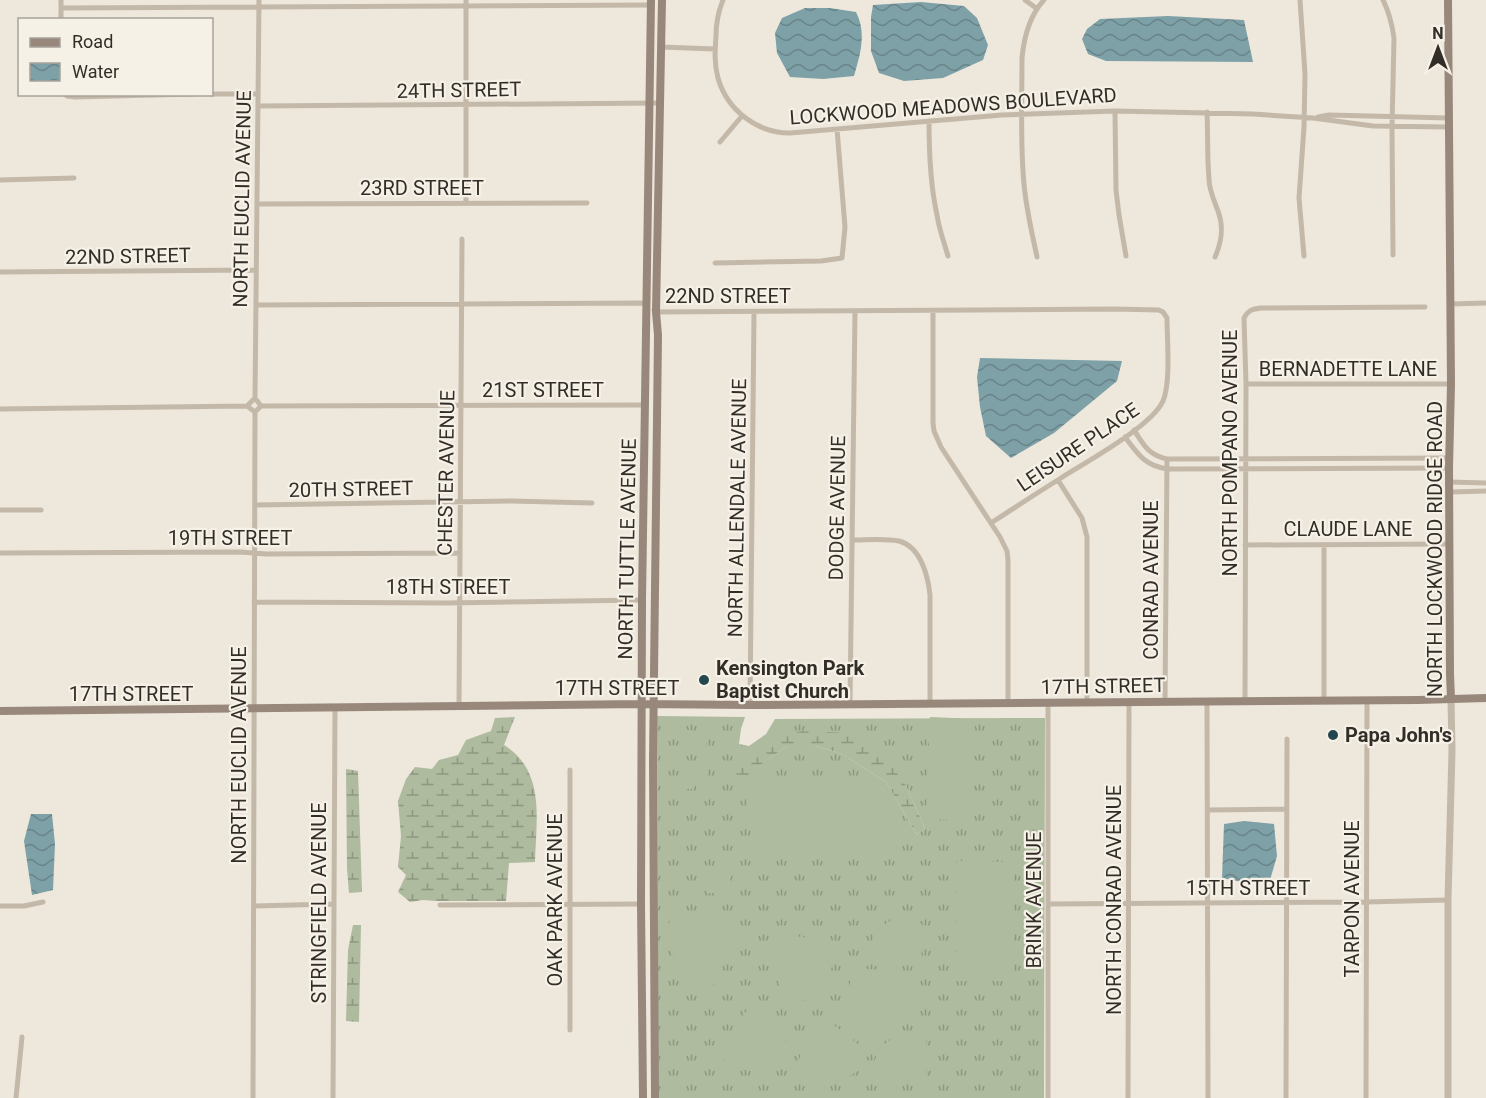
<svg xmlns="http://www.w3.org/2000/svg" width="1486" height="1098" font-family="Roboto,sans-serif">
  <style>
    .grass { fill: url(#grass-tufts); fill-rule: evenodd }
    .wetland { fill: url(#wetland-marsh) }
    .garden { fill: #aebb9e }
    .water { fill: url(#water-waves) }
    .lines { fill: none; stroke-linecap: round; stroke-linejoin: round }
    .minor { stroke: #c4b9a9; stroke-width: 5 }
    .tertiary { stroke: #c4b9a9; stroke-width: 7 }
    .secondary { stroke: #98887b; stroke-width: 8 }
    .poi-dot { fill: #23474f; stroke: #f6f1e7; stroke-width: 2 }
    .labels { text-anchor: middle; dominant-baseline: central; stroke-width: 4.5; stroke-linejoin: round; paint-order: stroke }
    .street-label { font-size: 20px; fill: #332d28; stroke: #f6f1e7 }
    .poi-label { font-size: 20px; font-weight: bold; fill: #332d28; stroke: #f6f1e7; text-anchor: start }
  </style>
  <defs>
    <pattern id="grass-tufts" width="24" height="20" patternUnits="userSpaceOnUse" patternTransform="scale(1.5)"><rect width="24" height="20" fill="#aebb9e"/><path d="M3 7l-1-3M5 7V3M7 7l1-3M15 17l-1-3M17 17v-4M19 17l1-3" fill="none" stroke="#8e9881"/></pattern>
    <pattern id="wetland-marsh" width="20" height="14" patternUnits="userSpaceOnUse" patternTransform="scale(1.5)"><rect width="20" height="14" fill="#aebb9e"/><path d="M1 5h8M5 5V1M11 12h8M15 12V8" fill="none" stroke="#8e9881"/></pattern>
    <pattern id="water-waves" width="16" height="10" patternUnits="userSpaceOnUse" patternTransform="scale(1.5)"><rect width="16" height="10" fill="#7ea1a7"/><path d="M0 5q4-4 8 0t8 0" fill="none" stroke="#688488"/></pattern>
  </defs>
  <rect width="100%" height="100%" fill="#eee7dc"/>
  <path class="grass" d="M657 716 745 717 741 729 739 744 749 746 766 734 775 719 1045 718 1044 1098H658ZM802 731 906 786 925 828 917 835 886 782 840 753 815 746H787L759 766Z"/>
  <path class="wetland" d="M515 717 504 745C546 771 536 820 535 862L509 863 506 901H436L423 900 410 902 398 892 406 875 398 867 401 836 398 801 406 779 415 767 432 769 439 760 458 755 466 740 491 731 495 718Z
    M802 731 853 733 888 760 906 786 925 828 917 835 886 782 840 753 815 746H787L759 766 749 783 737 784 729 776 744 759 771 739Z
    M346 769 358 771 362 892 349 893 347 868Z
    M353 925H361L359 1022 346 1021 348 950Z"/>
  <path class="garden" d="M930 717 975 719 971 821 926 819Z
    M681 730H692L693 753H682Z
    M696 730H706L707 753H696Z
    M682 766H692L693 789H682Z
    M696 766H707V788L696 789Z
    M869 778C897 786 900 809 903 834L870 855H778C769 857 762 857 754 852 752 838 751 837 762 828V821C746 816 746 806 746 790L756 779Z
    M957 861 1013 862 1014 981H957Z
    M718 864 731 867 730 886 732 893H708V886Z
    M913 915 925 928 920 964 915 967 875 959 870 952 869 946C880 924 889 918 913 915Z
    M670 918 725 919 735 933V943L711 989C679 978 664 952 670 918Z
    M786 935 835 941C836 956 831 979 819 990 810 999 796 1003 784 1006L771 951Z
    M869 969 881 970 920 990C911 1024 877 1040 845 1030L850 982 863 970Z
    M761 1009 795 1053C773 1083 740 1073 715 1054L747 1010Z
    M825 1018 869 1053 864 1064 858 1071 840 1081 827 1085 812 1086 790 1077 799 1059 812 1021Z
    M917 1034 926 1036V1083L871 1082C874 1050 882 1036 917 1034Z"/>
  <path class="water" d="M921 2 964 6 977 18 988 45 983 60 943 78 904 81 879 73 871 51V17L873 5Z
    M805 8H830L856 12C867 33 860 55 854 76L823 79 790 77 777 53 775 33 782 18Z
    M1168 16 1244 20 1253 62 1106 61 1088 54 1082 39 1087 29 1100 19Z
    M980 358 1122 361 1117 381 1054 433 1011 458 986 436 980 407 977 377Z
    M31 814H52L55 844 53 890 32 895 24 841Z
    M1244 821 1274 824 1277 856 1270 880 1247 883 1222 878 1224 824Z"/>
  <g class="lines">
    <path class="minor" d="M723 0C718 12 716 23 716 36 715 50 714 64 718 78 727 110 757 133 790 133L1002 115 1115 111 1253 114 1313 118 1373 126 1449 127
      M1025 0 1036 8
      M1300 0 1305 74 1304 127 1299 198 1304 256
      M1383 0C1389 12 1392 24 1394 38L1392 127 1393 255
      M61 8 650 5
      M61 20V0
      M661 47 715 49
      M64 94 67 96 75 97 194 94
      M212 94H258
      M258 106 659 103
      M1115 111 1116 190 1119 215 1126 256
      M1207 112C1208 134 1207 157 1209 179 1209 190 1214 200 1218 211 1224 227 1222 241 1215 257
      M1318 117 1329 115 1449 118
      M929 121C929 152 930 184 937 215 939 229 944 242 948 256
      M720 142 742 116
      M0 180 74 178
      M466 202V0
      M257 204 587 203
      M1037 257C1032 233 1026 208 1024 184 1020 142 1022 100 1022 58 1024 37 1029 16 1044 0
      M715 263 821 261 842 258 845 227 837 129
      M0 272 255 270
      M1451 304 1486 303
      M256 305 645 303 647 304
      M654 310 656 312 1114 309 1159 310 1163 312 1167 318C1167 339 1171 383 1163 401 1152 426 1086 462 1061 478 1037 493 1014 508 991 523
      M933 311V423L934 431 941 447 1000 537 1007 551 1008 560V703
      M1246 384H1451
      M255 398 259 0
      M255 398 261 406 255 412 247 406Z
      M261 406 645 405
      M0 409 247 406
      M1134 430C1144 445 1148 455 1167 459L1449 458
      M1125 437C1138 454 1144 465 1167 469L1449 468
      M1058 480 1082 518 1087 537V702
      M1449 482 1486 483
      M1450 492 1486 491
      M255 505 511 501 592 503
      M0 510H41
      M852 540C866 540 884 538 899 541 921 547 928 576 930 595V704
      M1245 545 1450 544
      M1324 545V700
      M0 553 241 552 266 554 460 553
      M254 602 447 603 642 600
      M1207 701 1208 1098
      M1245 701 1246 384 1244 318C1248 310 1253 309 1261 308L1425 307
      M1165 702 1167 459
      M850 704 855 311
      M750 705 754 312
      M459 706 462 239
      M570 770V1030
      M1208 810 1287 809
      M1049 904 1366 902 1448 900
      M440 905 641 904
      M0 906H24L43 902
      M254 906 334 904
      M16 1098 22 1037
      M253 1098 255 412
      M333 1098 335 708
      M1048 1098V703
      M1128 1098 1129 702
      M1286 1098 1287 739
      M1366 1098 1367 700"/>
    <path class="tertiary" d="M1448 1098V900L1452 751 1451 699"/>
    <path class="secondary" d="M1448 0 1451 384 1449 468 1450 674 1451 699
      M0 711 642 704 750 705 1418 700 1486 698
      M643 1098 641 904 642 600 651 0
      M655 1098 653 760 658 335 656 312 662 0"/>
  </g>
  <g class="poi-dot">
    <circle cx="704" cy="680" r="6"/>
    <circle cx="1333" cy="735" r="6"/>
  </g>
  <g class="labels">
    <g class="street-label">
      <text transform="translate(459 90) rotate(-1)">24TH STREET</text>
      <text transform="translate(953 106) rotate(-4)">LOCKWOOD MEADOWS BOULEVARD</text>
      <text x="422" y="188">23RD STREET</text>
      <text transform="translate(242 199) rotate(-89)">NORTH EUCLID AVENUE</text>
      <text transform="translate(128 256) rotate(-1)">22ND STREET</text>
      <text x="728" y="296">22ND STREET</text>
      <text x="1348" y="369">BERNADETTE LANE</text>
      <text x="543" y="390">21ST STREET</text>
      <text transform="translate(1078 447) rotate(-34)">LEISURE PLACE</text>
      <text transform="translate(1230 453) rotate(-90)">NORTH POMPANO AVENUE</text>
      <text transform="translate(446 473) rotate(-89)">CHESTER AVENUE</text>
      <text transform="translate(351 489) rotate(-1)">20TH STREET</text>
      <text transform="translate(737 508) rotate(-89)">NORTH ALLENDALE AVENUE</text>
      <text transform="translate(837 508) rotate(-89)">DODGE AVENUE</text>
      <text x="1348" y="529">CLAUDE LANE</text>
      <text x="230" y="538">19TH STREET</text>
      <text transform="translate(627 549) rotate(-89)">NORTH TUTTLE AVENUE</text>
      <text transform="translate(1435 549) rotate(-90)">NORTH LOCKWOOD RIDGE ROAD</text>
      <text transform="translate(1151 580) rotate(-90)">CONRAD AVENUE</text>
      <text x="448" y="587">18TH STREET</text>
      <text transform="translate(1103 686) rotate(-1)">17TH STREET</text>
      <text x="617" y="688">17TH STREET</text>
      <text x="131" y="694">17TH STREET</text>
      <text transform="translate(239 755) rotate(-90)">NORTH EUCLID AVENUE</text>
      <text x="1248" y="888">15TH STREET</text>
      <text transform="translate(1352 899) rotate(-90)">TARPON AVENUE</text>
      <text transform="translate(555 900) rotate(-90)">OAK PARK AVENUE</text>
      <text transform="translate(1034 900) rotate(-90)">BRINK AVENUE</text>
      <text transform="translate(1114 900) rotate(-90)">NORTH CONRAD AVENUE</text>
      <text transform="translate(319 903) rotate(-90)">STRINGFIELD AVENUE</text>
    </g>
    <g class="poi-label">
      <text x="716" y="668">Kensington Park<tspan x="716" dy="23">Baptist Church</tspan></text>
      <text x="1345" y="735">Papa John's</text>
    </g>
  </g>
  <rect x="18" y="18" width="195" height="78" fill="#f6f1e7" stroke="#a8a39b" stroke-width="1.5"/>
  <rect x="30" y="38" width="30" height="9" fill="#98887b" stroke="#a8a39b" stroke-width="1.5"/>
  <text x="72" y="48" font-size="18" fill="#332d28">Road</text>
  <rect x="30" y="63" width="30" height="18" fill="url(#water-waves)" stroke="#a8a39b" stroke-width="1.5"/>
  <text x="72" y="78" font-size="18" fill="#332d28">Water</text>
  <g transform="translate(1438 48)" stroke="#f6f1e7" stroke-width="4.5" paint-order="stroke">
  <path d="M0-4.5L10 22L0 15L-10 22Z" fill="#332d28"/>
  <text y="-9" font-size="16" font-weight="bold" text-anchor="middle" fill="#332d28">N</text>
  </g>
</svg>
